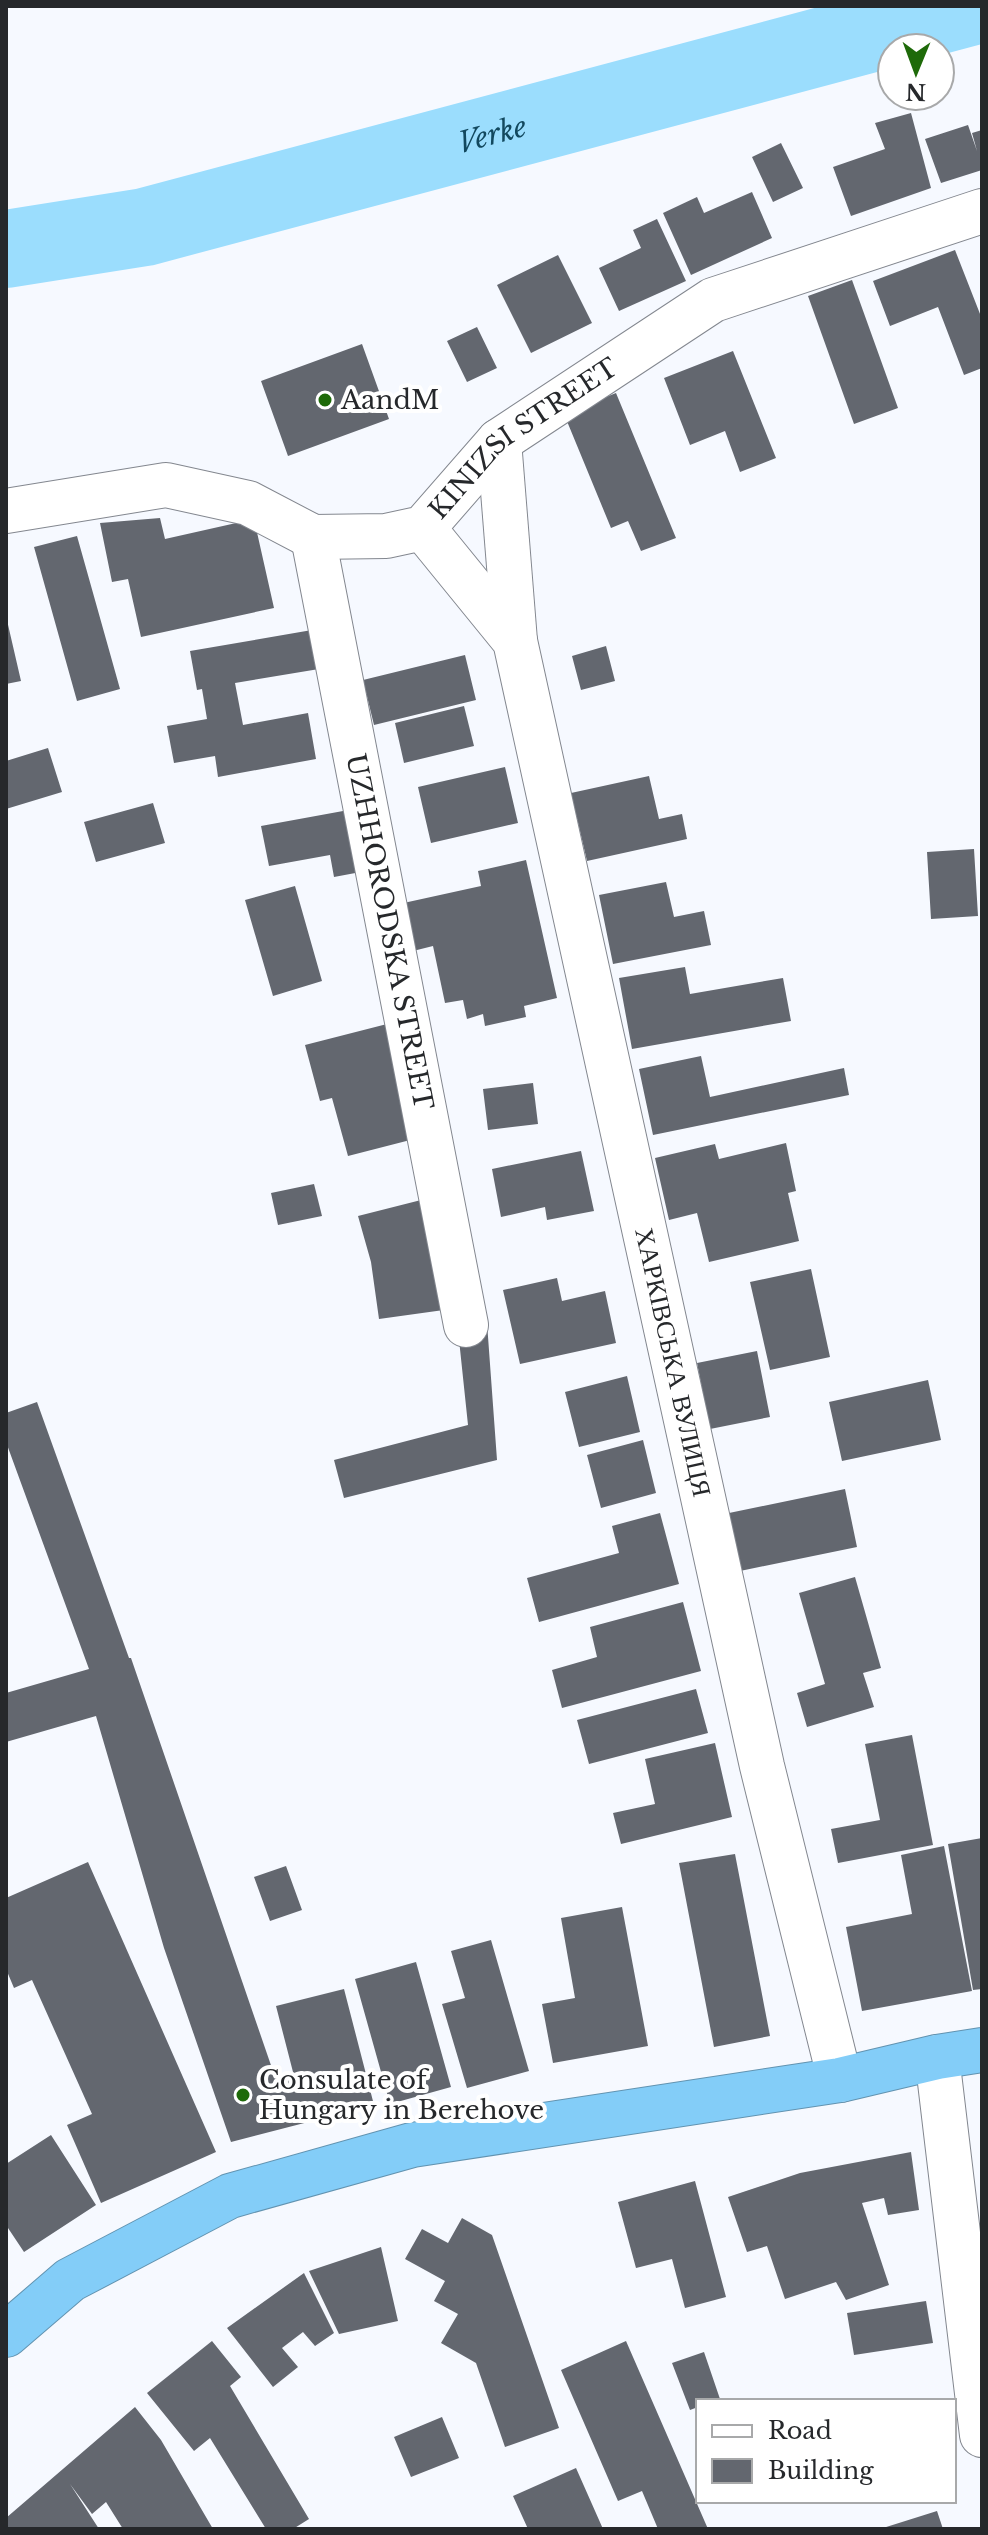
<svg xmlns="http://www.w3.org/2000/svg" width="988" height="2535" font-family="'Libre Baskerville',serif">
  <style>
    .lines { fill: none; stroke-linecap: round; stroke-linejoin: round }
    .river { stroke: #9bddfd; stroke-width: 78 }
    .building { fill: #63676f }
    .minor-casing { stroke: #83878f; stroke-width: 46 }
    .highway-casing { stroke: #6293b0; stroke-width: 46 }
    .minor { stroke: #fff; stroke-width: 44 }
    .highway { stroke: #83cdf8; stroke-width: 44 }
    .poi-dot { fill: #1e6a09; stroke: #fff; stroke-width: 3 }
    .labels { text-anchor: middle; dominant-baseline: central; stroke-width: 8; stroke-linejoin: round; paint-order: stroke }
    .poi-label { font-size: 26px; fill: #26282b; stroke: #fff; text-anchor: start }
    .street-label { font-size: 26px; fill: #26282b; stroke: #fff }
    .water-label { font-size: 28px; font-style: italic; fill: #12485e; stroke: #fff }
  </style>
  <rect width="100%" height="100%" fill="#f6f9ff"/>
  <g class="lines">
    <path class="river" id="s1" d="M6 249 145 227 973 6"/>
  </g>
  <path class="building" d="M911 113 931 188 851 216 833 167 885 149 875 123Z
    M968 125 977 151 972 133 982 130 980 161 982 170 941 183 925 139Z
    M781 143 803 188 773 202 752 157Z
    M752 192 772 238 691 275 663 213 697 197 704 213Z
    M657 219 686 281 619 311 599 268 641 248 633 230Z
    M955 250 982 319V368L964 375 938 307 890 326 873 281Z
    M558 255 592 323 531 353 497 285Z
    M852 280 898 408 854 424 808 296Z
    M477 327 497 368 467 382 447 341Z
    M362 344 389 419 288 456 261 381Z
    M733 351 776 458 740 472 725 431 690 445 664 378Z
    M616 393 676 538 641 551 628 521 611 528 564 414Z
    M160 518 165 539 254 519 274 608 141 637 128 579 112 582 100 523Z
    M77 536 120 689 77 701 34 547Z
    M6 616 21 681 6 684Z
    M312 630 319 669 235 683 243 725 308 713 316 759 218 777 215 756 174 763 167 726 207 719 202 689 197 690 190 651Z
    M606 646 615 681 581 690 572 656Z
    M465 655 476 700 374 725 363 680Z
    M464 706 474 746 404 763 395 723Z
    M48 748 62 792 6 809V761Z
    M505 767 518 823 431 843 418 787Z
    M649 776 659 819 682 814 687 839 587 861 571 793Z
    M153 803 165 843 96 862 84 822Z
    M354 809 366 871 334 877 330 855 269 866 261 826Z
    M974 849 978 916 931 919 927 852Z
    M526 860 557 998 524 1006 526 1017 485 1026 483 1014 467 1019 463 1000 445 1003 433 946 409 952 399 904 481 886 478 871Z
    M666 882 674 917 704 911 711 945 613 964 599 895Z
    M295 886 322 981 273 996 245 900Z
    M685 967 690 994 783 978 791 1021 632 1049 619 978Z
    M387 1024 418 1138 348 1156 332 1098 320 1101 305 1045Z
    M701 1056 710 1097 844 1068 849 1095 653 1135 639 1069Z
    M533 1083 538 1124 488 1130 483 1089Z
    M786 1143 796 1191 788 1193 799 1241 709 1262 697 1213 669 1220 655 1158 715 1144 719 1159Z
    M581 1151 594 1211 547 1220 545 1207 501 1217 492 1169Z
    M314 1184 322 1216 278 1225 271 1193Z
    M429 1198 451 1309 379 1319 371 1262 358 1216Z
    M811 1269 830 1357 770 1370 750 1282Z
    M557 1278 562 1301 605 1291 616 1343 520 1364 503 1290Z
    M487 1323 497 1460 344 1498 334 1460 468 1425 458 1330Z
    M757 1351 770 1417 710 1429 697 1363Z
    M627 1376 640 1432 579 1447 565 1392Z
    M928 1380 941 1440 842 1461 829 1402Z
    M37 1402 129 1658H131L275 2077 293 2072 276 2006 344 1989 374 2105 231 2142 164 1948 96 1716 6 1742V1693L89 1669 6 1442V1413Z
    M643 1440 656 1493 601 1508 587 1455Z
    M845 1489 857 1547 740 1571 729 1513Z
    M660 1513 679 1584 539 1622 527 1578 619 1553 612 1526Z
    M855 1577 881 1668 863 1673 874 1707 807 1727 797 1693 825 1684 799 1593Z
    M683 1602 701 1671 562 1708 552 1670 597 1657 590 1627Z
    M696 1689 708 1733 589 1764 577 1720Z
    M912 1735 933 1845 838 1863 831 1829 880 1820 865 1744Z
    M715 1743 732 1817 621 1844 613 1813 655 1804 645 1759Z
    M982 1838V1989L973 1990 948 1844Z
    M944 1846 972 1991 862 2011 846 1927 912 1914 901 1855Z
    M735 1854 770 2036 714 2047 679 1863Z
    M88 1862 216 2152 101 2203 67 2125 92 2114 32 1980 14 1988 6 1969V1898Z
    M286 1866 302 1910 270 1921 254 1877Z
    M622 1907 648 2046 553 2063 542 2004 575 1998 561 1918Z
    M491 1940 529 2071 467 2088 442 2004 465 1998 451 1951Z
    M416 1962 451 2087 390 2104 355 1979Z
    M51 2135 96 2205 24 2252 6 2225V2164Z
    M911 2152 919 2210 888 2215 884 2198 862 2203 889 2285 846 2300 836 2282 785 2299 767 2246 747 2252 728 2197 800 2173Z
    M695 2181 726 2297 685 2308 672 2259 636 2268 618 2202Z
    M462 2218 492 2235 559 2428 505 2447 476 2363 441 2343 458 2314 434 2301 445 2281 405 2259 422 2229 448 2243Z
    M381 2247 398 2321 339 2334 309 2271Z
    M304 2273 334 2333 315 2346 303 2332 282 2348 298 2367 273 2387 227 2328Z
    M926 2301 933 2343 854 2355 847 2313Z
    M212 2341 241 2377 230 2386 309 2519 293 2529H266L210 2438 194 2451 147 2393Z
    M626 2341 708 2529H658L642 2491 618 2501 561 2370Z
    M704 2352 720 2399 698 2401V2407L690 2410 672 2363Z
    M135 2407 161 2440 213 2529H123L106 2502 92 2514 70 2484 99 2529H6V2518Z
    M442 2417 459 2458 411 2477 394 2437Z
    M576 2468 603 2529H528L513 2496Z
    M937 2511 943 2529H883V2528Z"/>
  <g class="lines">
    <defs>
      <g id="minor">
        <path d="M499 441 515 641"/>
        <path id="s2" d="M6 511 166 485 248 503 313 537 386 536 423 528 499 441 713 300 982 211"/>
        <path id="s3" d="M423 528 515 641 762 1766 840 2080"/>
        <path id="s4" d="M313 537 466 1325"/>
        <path d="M937 2057 982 2435"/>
      </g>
      <path id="highway" d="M6 2335 70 2280 230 2196 412 2145 840 2080 937 2057 982 2050"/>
    </defs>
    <use href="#minor" class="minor-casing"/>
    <use href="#highway" class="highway-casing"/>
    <use href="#minor" class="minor"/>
    <use href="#highway" class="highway"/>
  </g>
  <g class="poi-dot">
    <circle cx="325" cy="400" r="8"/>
    <circle cx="243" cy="2095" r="8"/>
  </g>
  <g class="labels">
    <g class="poi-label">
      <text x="341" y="400">AandM</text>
      <text x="259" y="2080">Consulate of<tspan x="259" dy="30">Hungary in Berehove</tspan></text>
    </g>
    <g class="street-label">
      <text stroke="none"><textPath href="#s2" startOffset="566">KINIZSI STREET</textPath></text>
      <text stroke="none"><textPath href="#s4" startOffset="402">UZHHORODSKA STREET</textPath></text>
      <text stroke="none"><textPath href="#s3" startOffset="884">ХАРКІВСЬКА ВУЛИЦЯ</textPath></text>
    </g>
    <g class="water-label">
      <text stroke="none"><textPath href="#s1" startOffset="500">Verke</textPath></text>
    </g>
  </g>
  <rect width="988" height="2535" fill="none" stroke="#26282b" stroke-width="16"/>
  <rect x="696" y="2399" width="260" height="104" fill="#ffffff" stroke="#a8a9aa" stroke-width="2"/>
  <rect x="712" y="2425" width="40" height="12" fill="#ffffff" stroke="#a8a9aa" stroke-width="2"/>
  <text x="768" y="2439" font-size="24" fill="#26282b">Road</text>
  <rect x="712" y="2459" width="40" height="24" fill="#63676f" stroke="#a8a9aa" stroke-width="2"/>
  <text x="768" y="2479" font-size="24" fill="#26282b">Building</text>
  <g transform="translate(916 72) rotate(181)"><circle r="38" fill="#ffffff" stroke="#a8a9aa" stroke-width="2"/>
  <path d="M0-6L14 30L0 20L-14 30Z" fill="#1e6a09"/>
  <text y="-12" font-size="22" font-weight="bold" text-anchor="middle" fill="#26282b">N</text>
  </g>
</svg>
